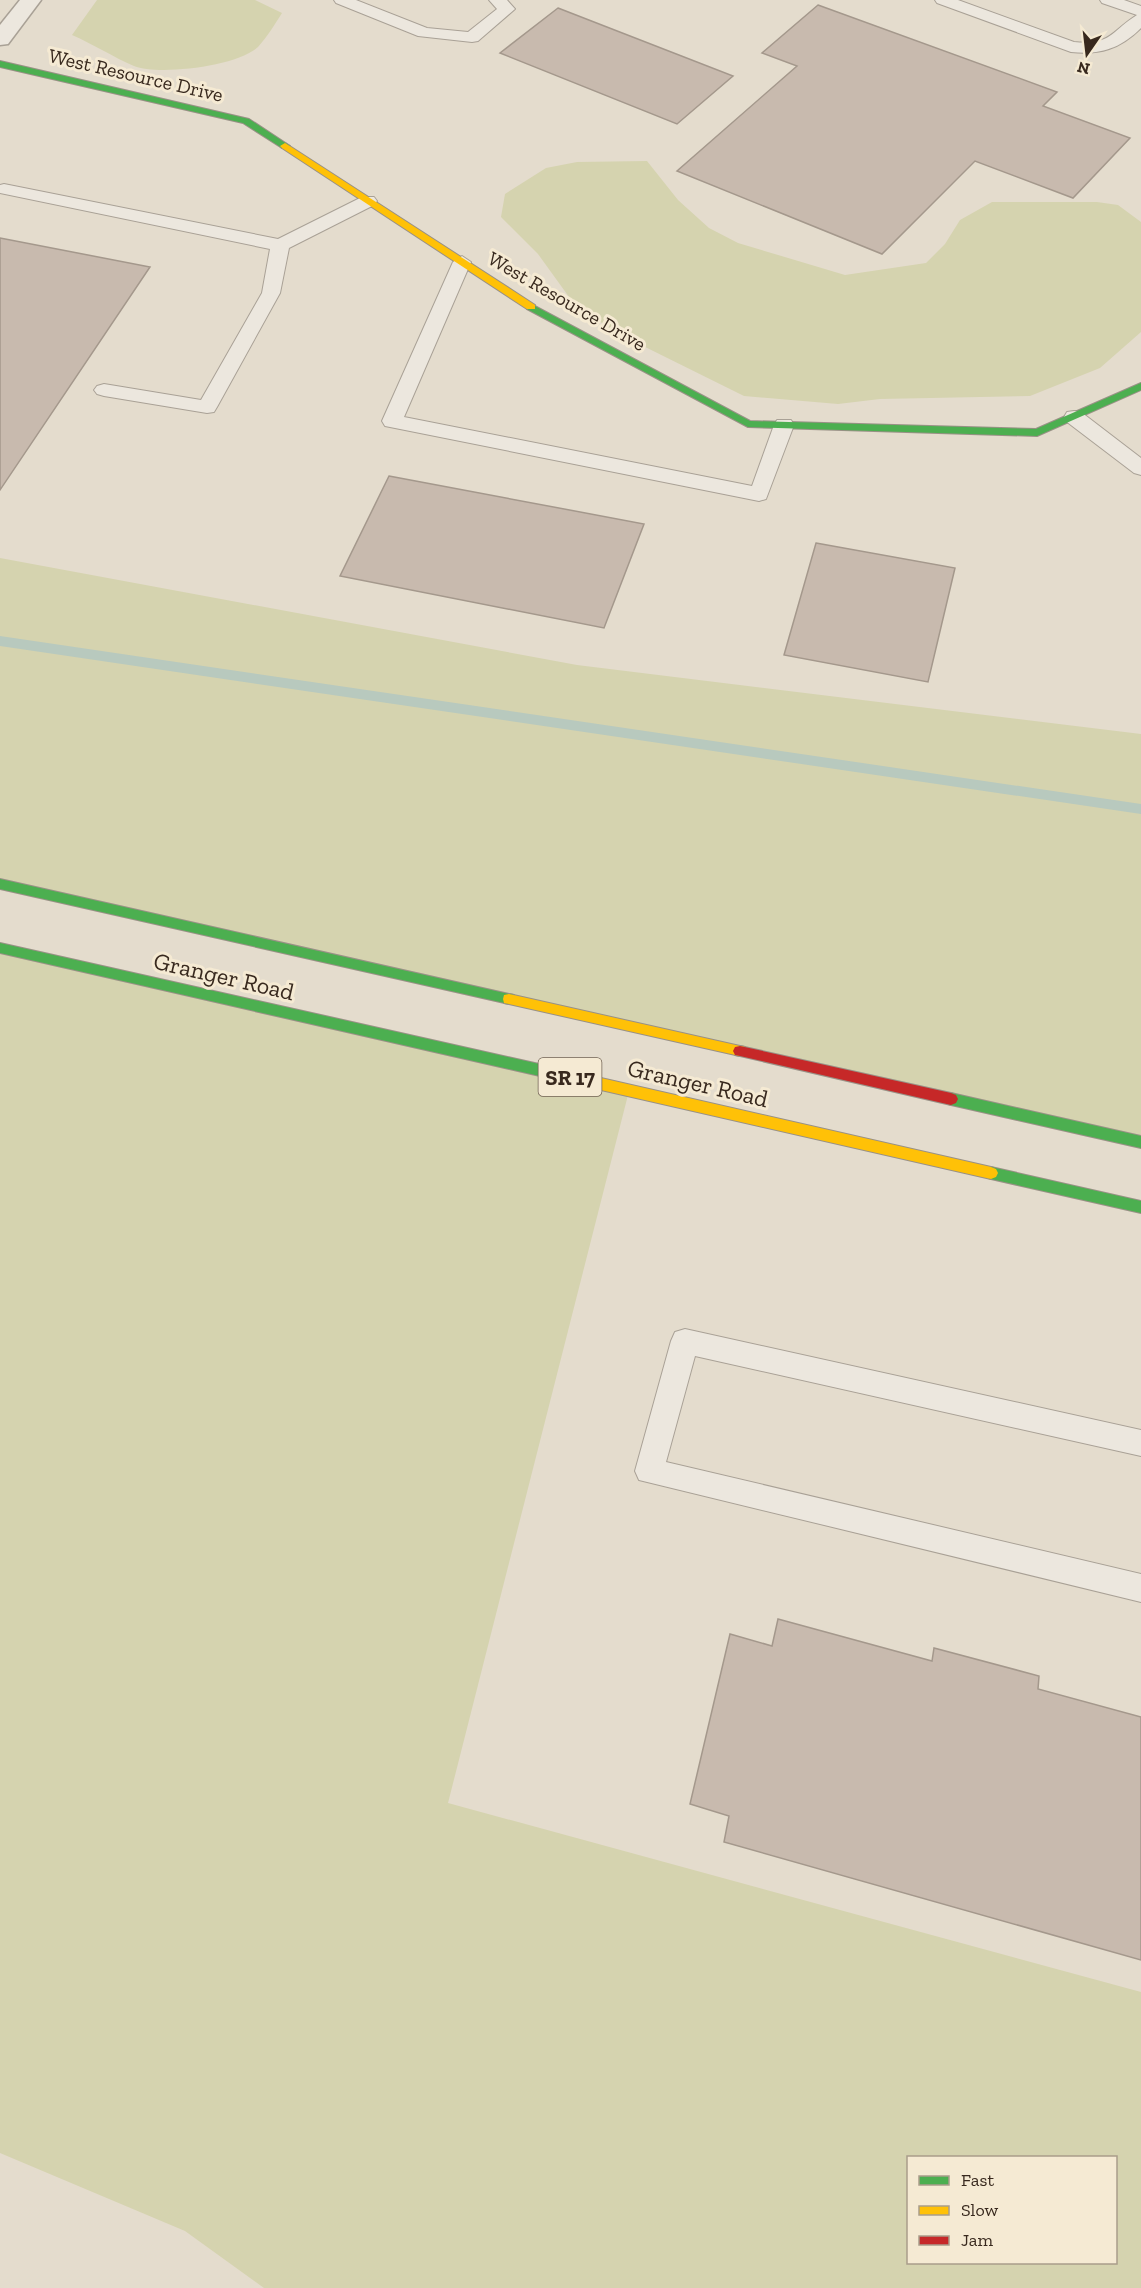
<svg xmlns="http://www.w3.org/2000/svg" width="1141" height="2288" font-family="'Zilla Slab',serif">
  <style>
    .green { fill: #d5d3af; fill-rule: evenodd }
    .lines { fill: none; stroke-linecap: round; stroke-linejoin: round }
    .stream { fill: #b8c9be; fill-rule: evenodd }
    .building { fill: #c8baae; stroke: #a4988c; stroke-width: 1.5 }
    .lane-casing { stroke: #a9a196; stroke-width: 2 }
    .street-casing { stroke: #a9a196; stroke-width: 3 }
    .fast-casing { stroke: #999186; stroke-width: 2 }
    .slow-casing { stroke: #999186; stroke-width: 2 }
    .jam-casing { stroke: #999186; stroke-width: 2 }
    .lane { fill: #ece7de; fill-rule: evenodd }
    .street { fill: #ece7de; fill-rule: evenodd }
    .fast { fill: #4caf50; fill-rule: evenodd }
    .slow { fill: #ffc107; fill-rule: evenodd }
    .jam { fill: #c62828; fill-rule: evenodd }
    .labels { text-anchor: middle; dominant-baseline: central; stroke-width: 6; stroke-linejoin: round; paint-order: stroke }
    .far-street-label { font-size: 20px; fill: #38291e; stroke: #f5ead3 }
    .shield { fill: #f5ead3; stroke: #716354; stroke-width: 1.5 }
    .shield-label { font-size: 22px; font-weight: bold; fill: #38291e }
    .street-label { font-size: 24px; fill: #38291e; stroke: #f5ead3 }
  </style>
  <rect width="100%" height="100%" fill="#e4dccd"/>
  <path class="green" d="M97 0H255L282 13C275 24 267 37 258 47 238 66 159 76 134 66 113 57 93 44 72 35Z
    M647 161 678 200 709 228 738 243 845 275 926 263 945 244 960 220 992 202H1097L1118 205 1141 222V332L1100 368 1030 396 880 399 838 404 744 396 627 338 577 308 538 254 501 217 505 194 546 168 577 162Z
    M0 558 577 665 1141 734V1142L0 884Z
    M0 948 629 1091 448 1803 1141 1992V2288H264L185 2231 0 2153ZM908 2158H1116V2262H908Z"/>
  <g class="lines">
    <path class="stream" d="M0 636 1141 804V814L0 646Z"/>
  </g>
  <path class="building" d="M818 5 1057 92 1043 106 1130 138 1073 198 975 161 882 254 677 171 797 66 762 53Z
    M558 8 733 76 677 124 500 53Z
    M0 238 150 267 0 490Z
    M389 476 644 524 604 628 340 576Z
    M816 543 955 568 928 682 784 655Z
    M778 1619 932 1661 934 1648 1039 1676 1038 1689 1141 1717V1960L724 1842 729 1816 690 1804 730 1634 772 1646Z"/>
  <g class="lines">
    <defs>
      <path id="lane" d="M334 0H356L427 28 468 32 497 9 489 0H507L515 9 478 41 472 42 418 36 336 3Z
        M935 0H958L1074 42C1111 46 1111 31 1137 15L1102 3 1100 0H1124L1141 6V28C1120 49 1100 55 1071 52L937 3Z
        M4 184 278 239 362 197H374L377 201 374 205 289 248 280 293 217 407 214 412 207 413 104 396 97 394 94 390 97 386 104 384 201 400 262 293 270 249 0 193V185Z
        M462 256 471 262 404 417 752 486 774 425 777 420H791L794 425 766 499 759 501 385 426 382 421 453 262Z
        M1074 411 1081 412 1141 458V475L1134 473 1067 422 1064 417 1067 412Z
        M685 1329 1141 1430V1456L695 1356 666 1462 1141 1574V1602L639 1480 635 1471 671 1341 675 1332Z"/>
      <path id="street" d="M20 0H41L8 44 0 45V25Z"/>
      <path id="fast" d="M0 61 249 119 290 146 282 148 243 123 0 67Z
        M531 304 750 421 1036 429 1141 383V390L1037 436 748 427 527 309V305Z
        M0 879 509 994 514 995 515 999 514 1003 509 1004 0 889Z
        M0 943 566 1070 571 1072 573 1076 571 1080 566 1082 0 953Z
        M951 1093 1141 1136V1148L951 1105 946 1103 944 1099 946 1095Z
        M991 1167 1141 1201V1213L991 1179 986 1177 984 1173 986 1169Z"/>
      <path id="slow" d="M285 143 535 305V309H527L282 148 280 146Z
        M509 994 740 1046 745 1047 747 1051 745 1055 740 1056 509 1004 504 1003 503 999 504 995Z
        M566 1070 991 1167 996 1169 998 1173 996 1177 991 1179 566 1082 561 1080 559 1076 561 1072Z"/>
      <path id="jam" d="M740 1046 951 1093 956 1095 958 1099 956 1103 951 1105 740 1056 735 1055 733 1051 735 1047Z"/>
    </defs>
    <use href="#lane" class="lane-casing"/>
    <use href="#street" class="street-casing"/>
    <use href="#fast" class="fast-casing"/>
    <use href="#slow" class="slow-casing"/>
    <use href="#jam" class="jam-casing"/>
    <use href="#lane" class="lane"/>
    <use href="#street" class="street"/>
    <use href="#fast" class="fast"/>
    <use href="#slow" class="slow"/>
    <use href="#jam" class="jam"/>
  </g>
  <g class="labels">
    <g class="far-street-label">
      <text transform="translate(136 75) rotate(13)">West Resource Drive</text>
      <text transform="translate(567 301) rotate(30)">West Resource Drive</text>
    </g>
    <rect class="shield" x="538.5" y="1058" width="63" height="38" rx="4.5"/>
    <g class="shield-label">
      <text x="570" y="1077">SR 17</text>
    </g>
    <g class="street-label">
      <text transform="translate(224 976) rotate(13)">Granger Road</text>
      <text transform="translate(698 1083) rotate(13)">Granger Road</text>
    </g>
  </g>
  <rect x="907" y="2156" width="210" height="108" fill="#f5ead3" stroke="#a99d8b" stroke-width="1.5"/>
  <rect x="919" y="2176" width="30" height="9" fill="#4caf50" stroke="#a99d8b" stroke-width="1.5"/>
  <text x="961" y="2186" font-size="18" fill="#38291e">Fast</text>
  <rect x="919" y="2206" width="30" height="9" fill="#ffc107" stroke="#a99d8b" stroke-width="1.5"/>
  <text x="961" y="2216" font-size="18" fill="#38291e">Slow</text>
  <rect x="919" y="2236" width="30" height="9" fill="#c62828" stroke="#a99d8b" stroke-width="1.5"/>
  <text x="961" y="2246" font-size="18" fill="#38291e">Jam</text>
  <g transform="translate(1087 54) rotate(194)" stroke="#f5ead3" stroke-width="4.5" paint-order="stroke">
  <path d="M0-4.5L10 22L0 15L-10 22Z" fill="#38291e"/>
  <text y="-9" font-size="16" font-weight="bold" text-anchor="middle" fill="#38291e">N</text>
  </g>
</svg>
